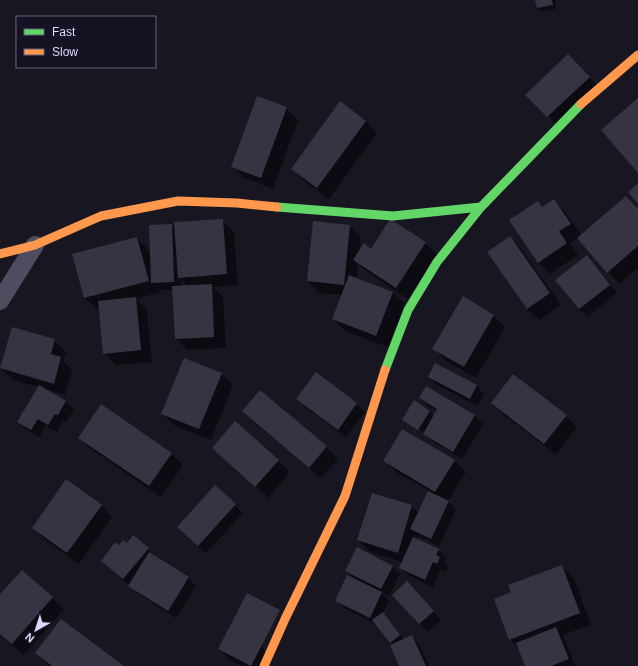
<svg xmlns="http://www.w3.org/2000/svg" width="638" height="666" font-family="Helvetica,sans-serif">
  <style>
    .shadow { fill: #0007; fill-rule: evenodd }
    .building { fill: #363442 }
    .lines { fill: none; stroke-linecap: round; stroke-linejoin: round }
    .street { stroke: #4e4c5f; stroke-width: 18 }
    .fast { stroke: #63d668; stroke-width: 9 }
    .slow { stroke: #ff974d; stroke-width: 9 }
  </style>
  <rect width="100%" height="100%" fill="#181620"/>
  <path class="shadow" d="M536 0H555L556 9 541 11 538 8Z
    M568 56 597 85 556 124 527 95Z
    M340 103 366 121 377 133 329 199 303 180 292 168Z
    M286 108 298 120 273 189 244 178 232 166Z
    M626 197 638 209V268L619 284 578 238 570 243 578 255 550 274 538 262V202L543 207 554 200 565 212 582 236Z
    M222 220 234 232 238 285 213 287 223 297 226 348 187 350 176 338 174 290H160V292L136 299 147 310 152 362 116 365 104 353 99 309H97L85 298 137 238 148 249 151 255 171 225 176 229ZM181 279 188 286H181Z
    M349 226 361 237 359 252 425 243 437 255 408 299 366 271 358 264 357 279 393 292 405 304 388 347 345 331 334 319 343 295 320 293 308 281Z
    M510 237 521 249 561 305 539 320 527 309 488 252Z
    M587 257 594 264 617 293 587 317 579 309Z
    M493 316 505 327 476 378 445 360 434 348Z
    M54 340 66 352 63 361 72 370 65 395 45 389 66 402 74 410 66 422 63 421 57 432 46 426 39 437 26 429 18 422 38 387 13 380 1 368Z
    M221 374 233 385 211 440 174 425 162 414Z
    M316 374 357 404 365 412 346 437 305 407 297 399Z
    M429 377 477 386 484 394 478 406 437 385Z
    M427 387 475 416 483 424 462 459 432 441 423 432 407 423 414 402 430 412 434 416 437 411 428 406 420 398Z
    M492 403 566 416 577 427 556 455 504 415Z
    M244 411 326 447 338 459 321 478 255 423Z
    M235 423 290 472 268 498 213 448Z
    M79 438 171 453 183 465 161 497 91 449Z
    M385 460 454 461 466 472 448 501 456 509 439 546 418 536 417 540 438 550 446 558 444 562 448 565 445 571 441 569 433 587 408 575 400 567 402 562 370 552 358 540 373 494 412 506 418 513 429 491 396 472Z
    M215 486 243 513 206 553 186 535Z
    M101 505 112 517 79 564 44 539 33 527Z
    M119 547 148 549 155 557 189 578 196 586 176 618 137 593 129 585 102 561Z
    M562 566 574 578 591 625 563 635 575 666H526L519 649 510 639 512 593Z
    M392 567 400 574 389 596 381 592 389 601 383 613 404 640 411 637 419 644 429 666H401L393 645 378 625 344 608 336 600 356 580 346 570Z
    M22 571 64 609 24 655 0 634V596Z
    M415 591 441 620 428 632 394 595Z
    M247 594 269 666H242L230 660 219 648Z
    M36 653 122 666H49Z"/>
  <path class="building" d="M535 0H552L553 5 537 8Z
    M568 54 590 77 547 117 525 95Z
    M257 96 287 107 261 178 231 167Z
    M638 98V173L601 130Z
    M340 101 366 121 317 188 291 169Z
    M638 183V204L628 192Z
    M626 196 638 209V246L607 273 577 238Z
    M554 199 571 224 559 231 567 243 538 263 509 220 538 201 542 207Z
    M223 219 227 274 178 278 174 222Z
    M390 219 426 242 396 288 353 260 364 243 371 249Z
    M313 221 350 225 344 285 307 281Z
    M172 224 174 282 151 283 149 225Z
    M510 236 550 293 527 309 487 252Z
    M137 237 149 281 84 298 72 254Z
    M587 255 610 285 579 309 555 280Z
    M349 275 393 292 376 336 332 319Z
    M212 284 214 337 175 339 172 286Z
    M463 296 494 315 464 367 432 349Z
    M136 297 141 350 103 354 98 301Z
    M12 327 55 339 51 354 61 357 54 384 0 368Z
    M184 358 222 373 199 429 161 414Z
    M435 363 477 385 470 399 428 377Z
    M316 372 357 403 338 430 296 399Z
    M513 374 567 415 544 444 491 403Z
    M39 385 66 401 58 415 55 414 48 425 38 419 31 430 17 422Z
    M426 386 475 415 453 452 423 434 437 409 419 398Z
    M260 390 327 446 309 468 242 411Z
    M414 400 430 411 418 430 402 420Z
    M101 404 172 453 149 486 78 438Z
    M235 421 279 460 255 487 212 448Z
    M402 429 455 460 435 492 383 461Z
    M66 479 102 505 67 553 32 528Z
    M215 485 236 504 198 546 177 527Z
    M428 491 449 501 431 539 410 529Z
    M372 493 412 505 398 553 357 540Z
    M133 535 149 548 123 579 101 561 115 542 119 545 123 540 127 543Z
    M413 537 439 549 436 555 440 557 437 564 433 562 425 580 399 568Z
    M357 547 393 566 381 589 345 571Z
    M149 552 189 577 168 611 128 586Z
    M562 565 580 613 509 640 494 599 511 592 508 585Z
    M22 570 53 597 12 644 0 634V594Z
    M347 575 382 592 370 618 335 601Z
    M407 581 434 611 419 624 392 595Z
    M247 593 280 610 251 666 218 649Z
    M383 612 400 635 390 643 372 620Z
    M61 619 124 666H52L35 653Z
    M556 627 569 659 551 666H525L516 643Z
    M412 635 426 666H399L390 645Z"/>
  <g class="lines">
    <path class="street" d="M0 301 35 245"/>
    <path class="fast" d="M277 207 393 216 481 207
      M385 370 408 310 437 262 481 207 581 104"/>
    <path class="slow" d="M581 104 638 55
      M0 254 35 245 101 216 178 201 237 203 277 207
      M264 666 285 619 345 496 385 370"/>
  </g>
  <rect x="16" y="16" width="140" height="52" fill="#151224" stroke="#65627a"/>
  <rect x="24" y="29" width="20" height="6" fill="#63d668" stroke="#65627a"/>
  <text x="52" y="36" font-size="12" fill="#dddafa">Fast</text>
  <rect x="24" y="49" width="20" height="6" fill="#ff974d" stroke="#65627a"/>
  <text x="52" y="56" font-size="12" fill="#dddafa">Slow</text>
  <g transform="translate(36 630) rotate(219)" stroke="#151224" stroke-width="3" paint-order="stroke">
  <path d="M0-3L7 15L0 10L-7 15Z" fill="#dddafa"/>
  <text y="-6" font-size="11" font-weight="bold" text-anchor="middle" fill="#dddafa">N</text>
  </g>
</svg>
